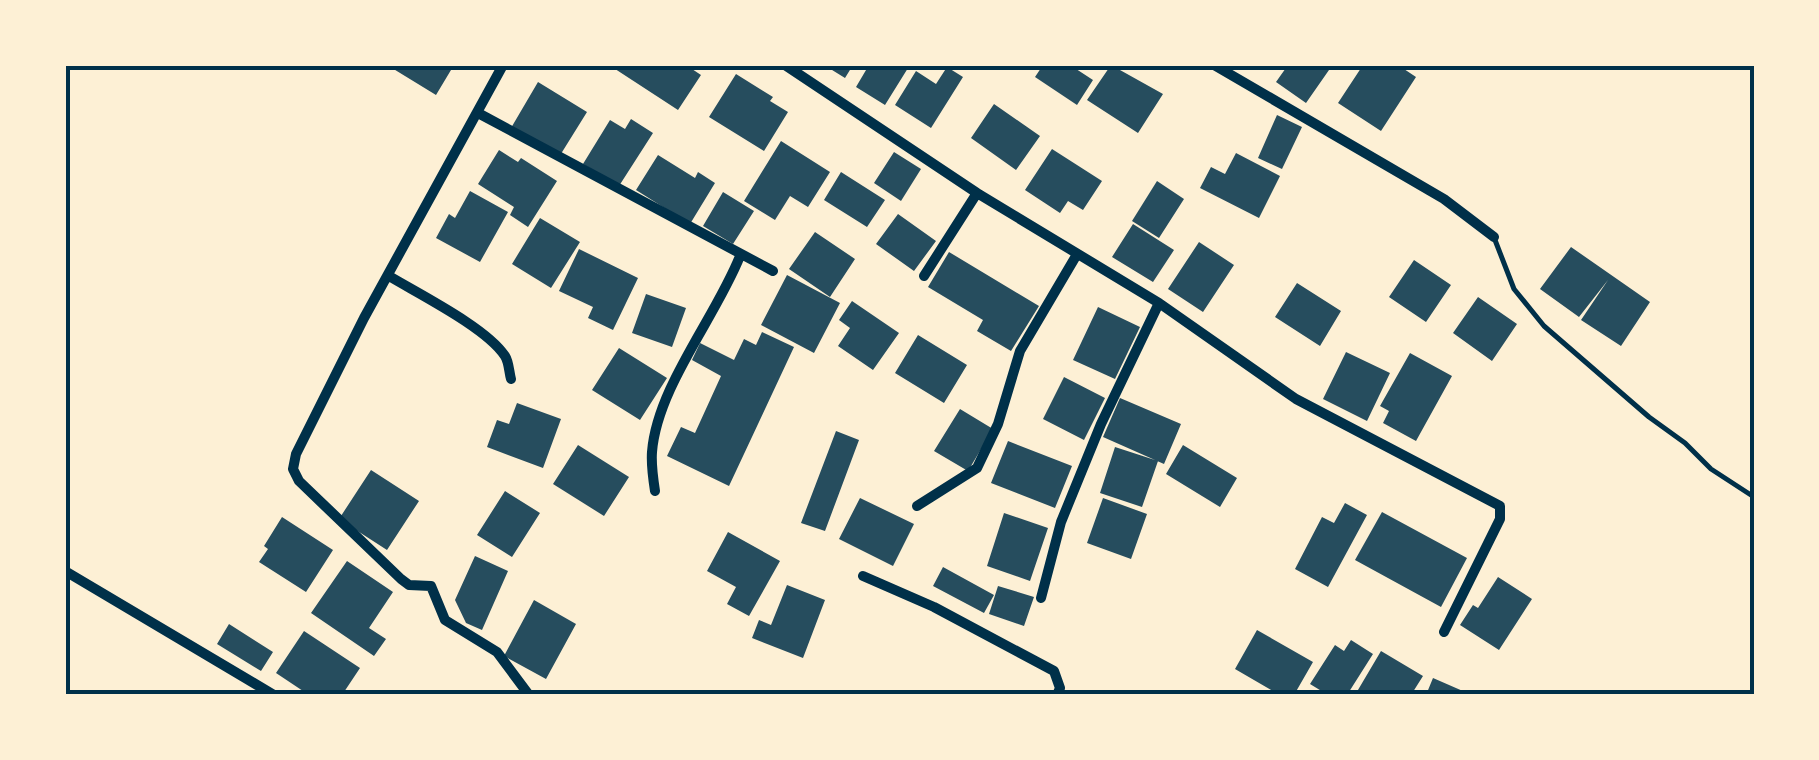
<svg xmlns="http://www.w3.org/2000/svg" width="1819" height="760" font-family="'Source Sans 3',sans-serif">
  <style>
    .building { fill: #264d5e }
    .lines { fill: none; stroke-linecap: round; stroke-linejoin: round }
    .service { stroke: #003049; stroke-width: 5 }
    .minor { stroke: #003049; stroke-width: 10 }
    .neatline { fill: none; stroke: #003049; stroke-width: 4 }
  </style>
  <rect width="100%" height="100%" fill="#fdf0d5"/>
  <path class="building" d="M387 65H454L436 95Z
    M609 65H686L701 75 678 110Z
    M824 65H853L845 78Z
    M869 65H903L908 68 885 105 856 87Z
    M1043 65H1070L1093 80 1077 105 1035 77Z
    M1111 65 1163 94 1138 133 1087 100Z
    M1288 65H1321L1329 70 1306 103 1276 82Z
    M1363 65H1398L1416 77 1381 131 1338 103Z
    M947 67 963 77 931 128 895 105 916 71 936 84Z
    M736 74 773 97 770 101 788 112 764 151 709 117Z
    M538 82 587 112 559 157 511 128Z
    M994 104 1040 136 1016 170 971 138Z
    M1277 115 1302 127 1282 169 1258 158Z
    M631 119 653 133 619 186 583 164 610 120 625 129Z
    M781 141 830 172 808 207 790 196 775 220 744 201Z
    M1052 149 1102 181 1083 210 1068 201 1060 213 1025 190Z
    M499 150 518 162 521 158 557 181 528 227 510 215 514 207 478 184Z
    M894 152 921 169 901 201 874 183Z
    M1236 153 1280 176 1259 218 1200 188 1211 167 1225 174Z
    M658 155 695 178 698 172 715 183 690 224 636 190Z
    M841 172 885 200 867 227 824 200Z
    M1157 181 1184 199 1159 238 1132 221Z
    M470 191 508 212 480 262 436 238 449 214 455 218Z
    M723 192 754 211 733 244 703 226Z
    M898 214 936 241 914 271 876 244Z
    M540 218 580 242 551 288 512 264Z
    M1133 224 1174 250 1153 282 1112 257Z
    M815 232 855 259 830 297 789 269Z
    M1199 242 1234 265 1203 312 1168 289Z
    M1571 247 1650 302 1621 346 1581 320 1608 280 1579 317 1540 289Z
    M579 249 638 278 613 330 588 318 593 307 559 291Z
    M949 252 1039 306 1011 351 977 331 983 320 928 287Z
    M1414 260 1451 285 1426 322 1389 297Z
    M787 275 840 303 814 353 761 325Z
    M1297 283 1341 311 1320 346 1275 317Z
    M646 294 686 308 672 347 632 333Z
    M1478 297 1517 324 1492 361 1453 333Z
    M852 301 899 333 873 370 838 346 850 328 839 320Z
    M1098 307 1140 327 1115 379 1073 360Z
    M762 332 794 347 729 486 667 456 681 427 695 433 721 376 692 360 700 343 734 360 744 339 756 345Z
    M918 335 967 365 944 403 895 373Z
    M619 348 667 378 640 420 592 390Z
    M1346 352 1390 373 1367 421 1323 399Z
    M1410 353 1452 376 1416 441 1383 423 1389 411 1380 406Z
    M1064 377 1105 398 1084 440 1043 419Z
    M1120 398 1181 424 1164 464 1103 437Z
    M517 403 561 419 543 468 487 447 497 420 509 424Z
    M960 409 993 429 968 471 934 451Z
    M836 431 859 440 825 531 801 523Z
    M1008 441 1072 466 1055 508 991 483Z
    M578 445 629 477 604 516 553 484Z
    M1183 445 1237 478 1220 507 1166 474Z
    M1115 447 1158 461 1142 507 1100 493Z
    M371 470 419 501 387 550 339 519Z
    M505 491 540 513 512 557 477 535Z
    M860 498 914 524 893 566 839 539Z
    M1103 498 1147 514 1131 559 1087 543Z
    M1345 503 1367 515 1328 587 1295 569 1322 517 1334 523Z
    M1382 512 1467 558 1441 607 1355 560Z
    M1004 513 1048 528 1030 581 987 566Z
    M282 517 333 550 306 592 259 562 268 549 264 546Z
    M728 532 780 561 749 616 727 604 736 587 707 571Z
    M475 556 508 571 482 630 466 623 455 600Z
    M347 561 393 592 369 628 386 639 374 656 311 613Z
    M943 567 994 595 984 613 933 586Z
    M1498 577 1532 599 1499 650 1460 625 1473 605 1478 608Z
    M787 585 825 600 803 658 752 638 759 620 771 625Z
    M998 586 1034 597 1024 626 989 614Z
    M534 600 576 624 546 679 504 656Z
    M229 624 273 652 261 671 217 644Z
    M1257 630 1313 662 1294 695H1280L1235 669Z
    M304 631 360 668 342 695H309L276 673Z
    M1351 640 1373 654 1347 695H1328L1310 684 1335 645 1344 651Z
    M1381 651 1423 676 1411 695H1355Z
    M1433 678 1472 695H1426Z"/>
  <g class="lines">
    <path class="service" d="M1495 240 1514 289 1544 326 1649 417 1685 443 1711 469 1754 497"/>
    <path class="minor" d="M503 65 364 318 296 454 293 469 299 481 401 579 409 585 431 586 445 620 497 652 529 695
      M785 65 977 193 1159 303 1296 399 1500 506V519L1444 632
      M1214 65 1444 199 1494 237
      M478 113 773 271
      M389 276C419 294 487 328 505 356 509 362 509 372 511 379
      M924 276 977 193
      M655 491C653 478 651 465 652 452 657 387 716 317 740 256
      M917 506 977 468 998 424 1020 351 1076 256
      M65 571 274 695
      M863 576 934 607 1054 671 1060 688 1057 695
      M1041 598 1061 522 1101 424 1159 303"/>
  </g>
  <rect width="1819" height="760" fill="none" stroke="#fdf0d5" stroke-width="135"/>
  <rect x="68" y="68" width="1684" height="624" class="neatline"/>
</svg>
